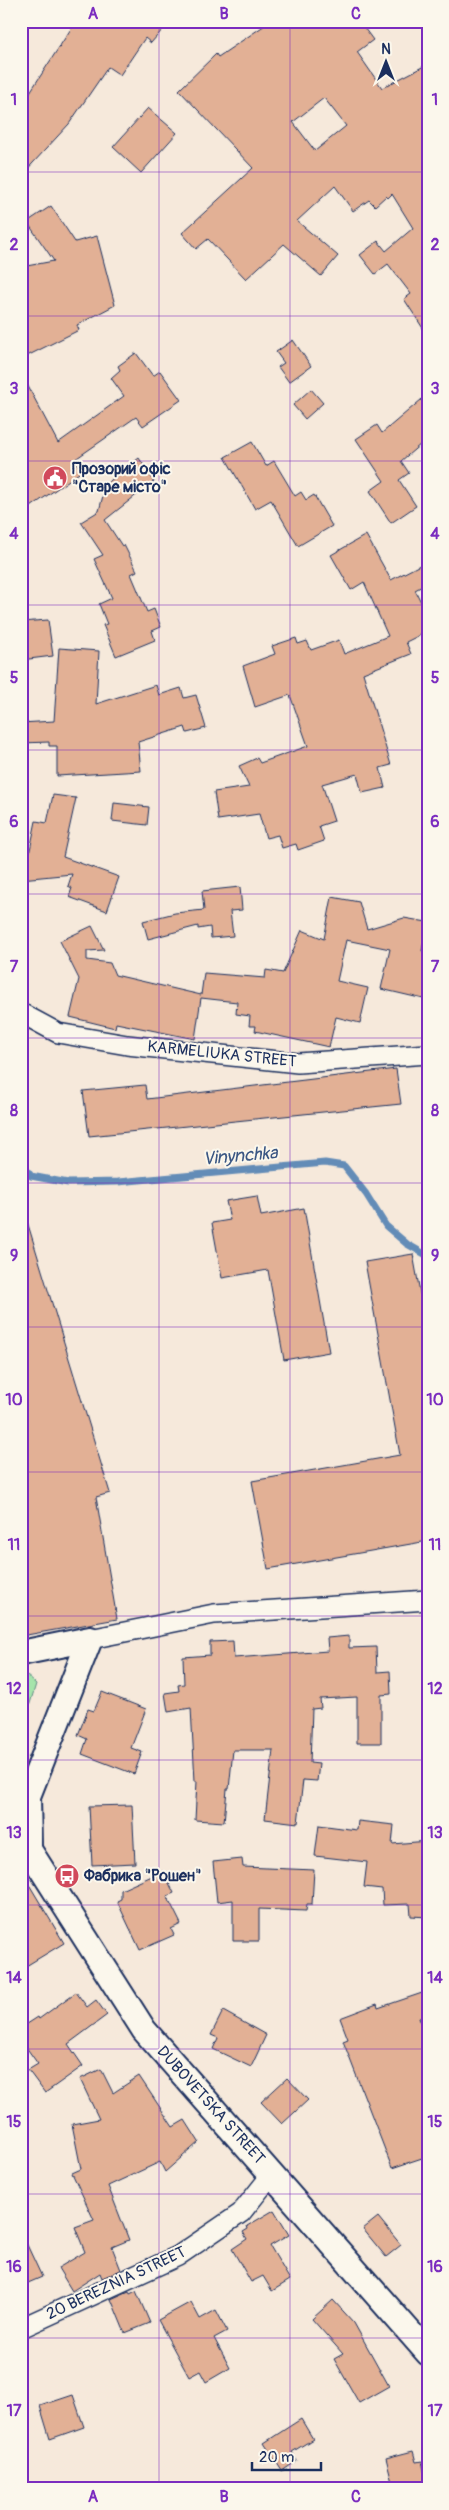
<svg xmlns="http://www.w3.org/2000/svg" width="449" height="2510" font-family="Pangolin,sans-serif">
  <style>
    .green { fill: #a5e4ab; stroke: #608a84 }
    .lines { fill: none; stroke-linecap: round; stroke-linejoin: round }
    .stream { stroke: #648cb7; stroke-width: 7 }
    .building { fill: #e2b095; stroke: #1b2f5e; fill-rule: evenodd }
    .minor-casing { stroke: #1b2f5e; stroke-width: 22 }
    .tertiary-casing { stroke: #1b2f5e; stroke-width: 28 }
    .minor { stroke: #fbf7ec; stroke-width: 19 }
    .tertiary { stroke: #fbf7ec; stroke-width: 24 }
    .grid { fill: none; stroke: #7b2cbf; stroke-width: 1; stroke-opacity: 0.55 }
    .labels { text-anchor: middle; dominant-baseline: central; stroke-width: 4; stroke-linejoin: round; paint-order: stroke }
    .poi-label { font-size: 16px; font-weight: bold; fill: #1b2f5e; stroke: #fbf7ec; text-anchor: start }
    .street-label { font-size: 16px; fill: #1b2f5e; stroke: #fbf7ec }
    .water-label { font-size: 18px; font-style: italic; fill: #3a5683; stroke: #fbf7ec }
    .neatline { fill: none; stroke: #7b2cbf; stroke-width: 2 }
    .grid-label { font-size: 16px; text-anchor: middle; font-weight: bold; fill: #7b2cbf }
  </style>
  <rect width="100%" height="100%" fill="#f6e9db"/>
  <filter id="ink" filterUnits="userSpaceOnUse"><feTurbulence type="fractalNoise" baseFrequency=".02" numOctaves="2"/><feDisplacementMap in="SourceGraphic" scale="10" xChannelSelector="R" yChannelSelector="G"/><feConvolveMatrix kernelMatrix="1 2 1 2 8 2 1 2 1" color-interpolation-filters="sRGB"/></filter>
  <g filter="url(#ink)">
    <path class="green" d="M25 1674 36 1684 21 1733V1675Z"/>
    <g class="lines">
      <path class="stream" d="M21 1163 31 1176 68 1183 118 1182 325 1163 344 1166 366 1194 386 1226 407 1244 428 1256"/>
    </g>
    <path class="building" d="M76 21H170L151 43 145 38 120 75 108 67 69 124 21 176V106Z
      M271 21H359L373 40 357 52 382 88 428 64V336L404 299 411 294 388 264 375 274 360 255 378 241 386 251 413 228 392 194 388 198 386 196 375 206 369 200 353 211 335 186 297 221 338 256 321 276 284 244 246 279 208 239 196 249 182 233 253 168 179 90 216 54 218 57ZM324 98 346 126 315 151 293 122Z
      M148 108 177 133 141 173 113 147Z
      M51 206 75 242 97 236 115 305 77 325 79 330 21 359V267L54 261 27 222Z
      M293 340 311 366 289 382 278 367 284 363 276 352Z
      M136 353 153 376 160 371 181 400 143 426 136 417 74 460 82 471 28 509 21 499V373L58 443 124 396 111 378 120 370 118 366Z
      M311 389 323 403 305 419 293 405Z
      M428 394V438L401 461 409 473 399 480 416 506 391 523 370 491 384 481 356 439 377 425 382 433Z
      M252 442 266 466 274 461 295 496 301 492 306 500 314 495 332 526 298 546 271 500 255 509 225 457Z
      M139 458 154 481 105 520 122 546 124 545 137 571 131 574 147 612 154 609 161 627 152 631 155 640 116 656 103 625 107 624 99 604 112 598 94 559 103 555 81 522 99 511 106 484Z
      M366 535 391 580 420 565 428 583 415 590 428 616V631L406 642 411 654 363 673 391 765 380 768 385 788 362 793 357 774 322 784 334 821 319 826 324 841 298 850 296 844 282 848 278 835 266 838 259 814 218 820 214 792 249 787 239 766 257 758 260 763 308 746 290 695 255 707 243 666 275 654 272 646 296 638 298 644 307 641 311 650 339 640 344 654 388 636 364 582 351 590 331 555Z
      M48 620 53 656 21 660V622Z
      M59 648 99 651 96 704 156 685 159 695 181 688 184 698 196 695 206 728 187 733 185 727 138 742 141 771 57 776V746H49V742L21 743V723L54 721Z
      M53 795 76 798 63 857 119 877 107 911 69 897 72 888 68 886 72 874 21 879V856L29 855 36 821 47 823Z
      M114 803 149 807 147 825 112 821Z
      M240 887 242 910 230 911 233 936 211 938 210 927 198 929V926L148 939 143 921 175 913 204 910 202 891Z
      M332 897 359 902 367 929 404 918 427 922 422 951 428 952V1000L381 989 390 949 346 940 337 981 368 988 360 1023 336 1017 329 1047 255 1031 256 1026H249L250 1016 236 1014 237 1002 201 998 195 1039 116 1023 115 1028 70 1017 79 979 60 941 92 926 104 950 87 951V960L110 963 115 975 201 995 204 973 265 978 266 970 283 973 302 930 324 939Z
      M396 1069 401 1104 89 1136 83 1091 145 1085 147 1099Z
      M257 1196 261 1216 304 1208 329 1352 284 1360 268 1270 222 1278 212 1223 230 1220 226 1201Z
      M26 1218 110 1493 96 1497 117 1619 21 1636V1219Z
      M413 1254 428 1337V1541L268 1569 252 1481 400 1455 365 1262Z
      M349 1636V1648L376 1647 377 1672 390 1671 391 1694 381 1695V1743H357V1697L320 1699 321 1708 312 1709 310 1763 319 1764 317 1781 303 1780 298 1823 265 1819 273 1750H233L229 1789H227L224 1822 195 1820 197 1781H195L191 1708 168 1712 165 1693 179 1691 178 1685 184 1684 183 1657 210 1655V1642L233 1641 234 1658 328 1651 327 1638Z
      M102 1692 146 1709 131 1748 142 1752 134 1774 82 1754 87 1739 78 1735 88 1709 94 1711Z
      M132 1805 135 1863 92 1865 89 1806Z
      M358 1821 394 1825 392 1844 428 1841V1861H423L428 1917 411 1916 410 1904 383 1905 382 1889 364 1887 367 1862 315 1856 319 1825 357 1830Z
      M242 1859 243 1867 314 1870 312 1904H307L306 1911 259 1909V1941H233V1900L217 1902 213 1862Z
      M21 1871 64 1943 21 1969Z
      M163 1871 174 1893 167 1896 181 1924 171 1929 174 1935 140 1950 117 1901 121 1899V1890Z
      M428 1991V2017L419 2018 428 2043V2156L392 2168 343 2041 348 2039 340 2018 377 2004 378 2008Z
      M76 1992 87 2007 96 2000 107 2015 68 2044 83 2066 45 2093 28 2070 38 2064 21 2040V2028L38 2017 39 2019Z
      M223 2011 266 2035 251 2067 213 2049 218 2038 211 2035Z
      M101 2069 113 2093 139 2076 173 2127 185 2120 199 2142 165 2172 160 2162 108 2186 129 2240 112 2247 121 2270 102 2278 100 2273 72 2291 58 2268 85 2252 75 2227 94 2220 72 2173 81 2169 72 2124 99 2119 80 2079Z
      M287 2078 308 2100 282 2124 261 2102Z
      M274 2210 289 2235 270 2246 290 2280 272 2291 263 2276 251 2282 232 2249 247 2239 243 2232 248 2229 247 2226Z
      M378 2217 401 2245 386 2257 363 2229Z
      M21 2232 42 2277 21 2286Z
      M129 2291 130 2294 136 2291 150 2323 125 2333 111 2299Z
      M333 2300 354 2323 389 2386 359 2403 334 2359 343 2354 312 2319Z
      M191 2302 200 2319 216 2310 227 2331 214 2338 230 2368 206 2382 200 2371 189 2377 158 2320Z
      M73 2395 84 2427 50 2439 40 2406Z
      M301 2419 313 2439 292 2452 297 2461 282 2471 264 2443Z
      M413 2451 416 2462 422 2461 428 2489H394L386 2458Z"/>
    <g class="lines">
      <defs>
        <path id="minor" d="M21 1013 58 1033 127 1045 298 1063 428 1054
          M90 1639 214 1614 428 1600
          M21 2328 178 2256 241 2213 272 2174"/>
        <path id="tertiary" d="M21 1653 90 1639
          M21 1837 144 2030 428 2353
          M29 1847 28 1796 90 1639"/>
      </defs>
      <use href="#minor" class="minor-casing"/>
      <use href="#tertiary" class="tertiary-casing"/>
      <use href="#minor" class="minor"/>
      <use href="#tertiary" class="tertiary"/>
    </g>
  </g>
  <path class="grid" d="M159 21V2489M290 21V2489M21 172H428M21 316H428M21 461H428M21 605H428M21 750H428M21 894H428M21 1038H428M21 1183H428M21 1327H428M21 1472H428M21 1616H428M21 1760H428M21 1905H428M21 2049H428M21 2194H428M21 2338H428"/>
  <defs>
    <symbol id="civic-disc" viewBox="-11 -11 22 22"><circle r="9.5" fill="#d1495b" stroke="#fbf7ec"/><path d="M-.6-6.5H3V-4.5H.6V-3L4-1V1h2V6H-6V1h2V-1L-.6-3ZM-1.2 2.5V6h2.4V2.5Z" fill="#fff"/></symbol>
    <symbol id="bus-disc" viewBox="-11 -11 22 22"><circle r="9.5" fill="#d1495b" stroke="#fbf7ec"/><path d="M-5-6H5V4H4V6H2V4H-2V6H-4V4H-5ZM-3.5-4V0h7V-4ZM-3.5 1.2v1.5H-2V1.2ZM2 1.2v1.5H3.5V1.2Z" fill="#fff"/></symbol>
  </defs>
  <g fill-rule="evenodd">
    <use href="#civic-disc" x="41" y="464" width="28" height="28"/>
    <use href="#bus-disc" x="53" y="1862" width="28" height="28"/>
  </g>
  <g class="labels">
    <g class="poi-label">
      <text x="72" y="469">Прозорий офіс<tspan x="72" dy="18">"Старе місто"</tspan></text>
      <text x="84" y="1876">Фабрика "Рошен"</text>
    </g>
    <g class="street-label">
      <text transform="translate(222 1054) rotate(6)">KARMELIUKA STREET</text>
      <text transform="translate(211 2105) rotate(48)">DUBOVETSKA STREET</text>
      <text transform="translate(116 2283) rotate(-25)">20 BEREZNIA STREET</text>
    </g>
    <g class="water-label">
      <text transform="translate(240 1156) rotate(-5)">Vinynchka</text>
    </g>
  </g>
  <rect width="449" height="2510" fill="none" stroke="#fbf7ec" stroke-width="55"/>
  <g transform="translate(386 62)" stroke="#fbf7ec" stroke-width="4" paint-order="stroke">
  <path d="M0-4L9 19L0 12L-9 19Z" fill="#1b2f5e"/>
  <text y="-8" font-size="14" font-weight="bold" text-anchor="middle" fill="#1b2f5e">N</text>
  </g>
  <path d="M252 2462v8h69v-8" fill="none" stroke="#1b2f5e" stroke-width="2.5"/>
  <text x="259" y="2462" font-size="15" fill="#1b2f5e" stroke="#fbf7ec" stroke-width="4" paint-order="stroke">20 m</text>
  <rect x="28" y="28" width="394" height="2454" class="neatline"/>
  <g class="grid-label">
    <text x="93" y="19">A</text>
    <text x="224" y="19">B</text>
    <text x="356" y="19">C</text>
    <text x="14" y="105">1</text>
    <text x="435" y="105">1</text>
    <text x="14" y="250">2</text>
    <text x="435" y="250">2</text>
    <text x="14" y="394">3</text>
    <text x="435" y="394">3</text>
    <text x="14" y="539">4</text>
    <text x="435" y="539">4</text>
    <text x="14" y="683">5</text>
    <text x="435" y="683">5</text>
    <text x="14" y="827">6</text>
    <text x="435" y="827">6</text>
    <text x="14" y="972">7</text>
    <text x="435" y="972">7</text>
    <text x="14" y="1116">8</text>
    <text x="435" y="1116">8</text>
    <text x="14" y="1261">9</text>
    <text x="435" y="1261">9</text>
    <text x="14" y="1405">10</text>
    <text x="435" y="1405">10</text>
    <text x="14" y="1550">11</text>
    <text x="435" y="1550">11</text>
    <text x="14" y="1694">12</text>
    <text x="435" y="1694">12</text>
    <text x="14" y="1838">13</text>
    <text x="435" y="1838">13</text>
    <text x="14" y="1983">14</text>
    <text x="435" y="1983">14</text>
    <text x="14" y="2127">15</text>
    <text x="435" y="2127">15</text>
    <text x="14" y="2272">16</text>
    <text x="435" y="2272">16</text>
    <text x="14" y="2416">17</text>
    <text x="435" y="2416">17</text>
    <text x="93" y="2502">A</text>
    <text x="224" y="2502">B</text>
    <text x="356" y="2502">C</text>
  </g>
</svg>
